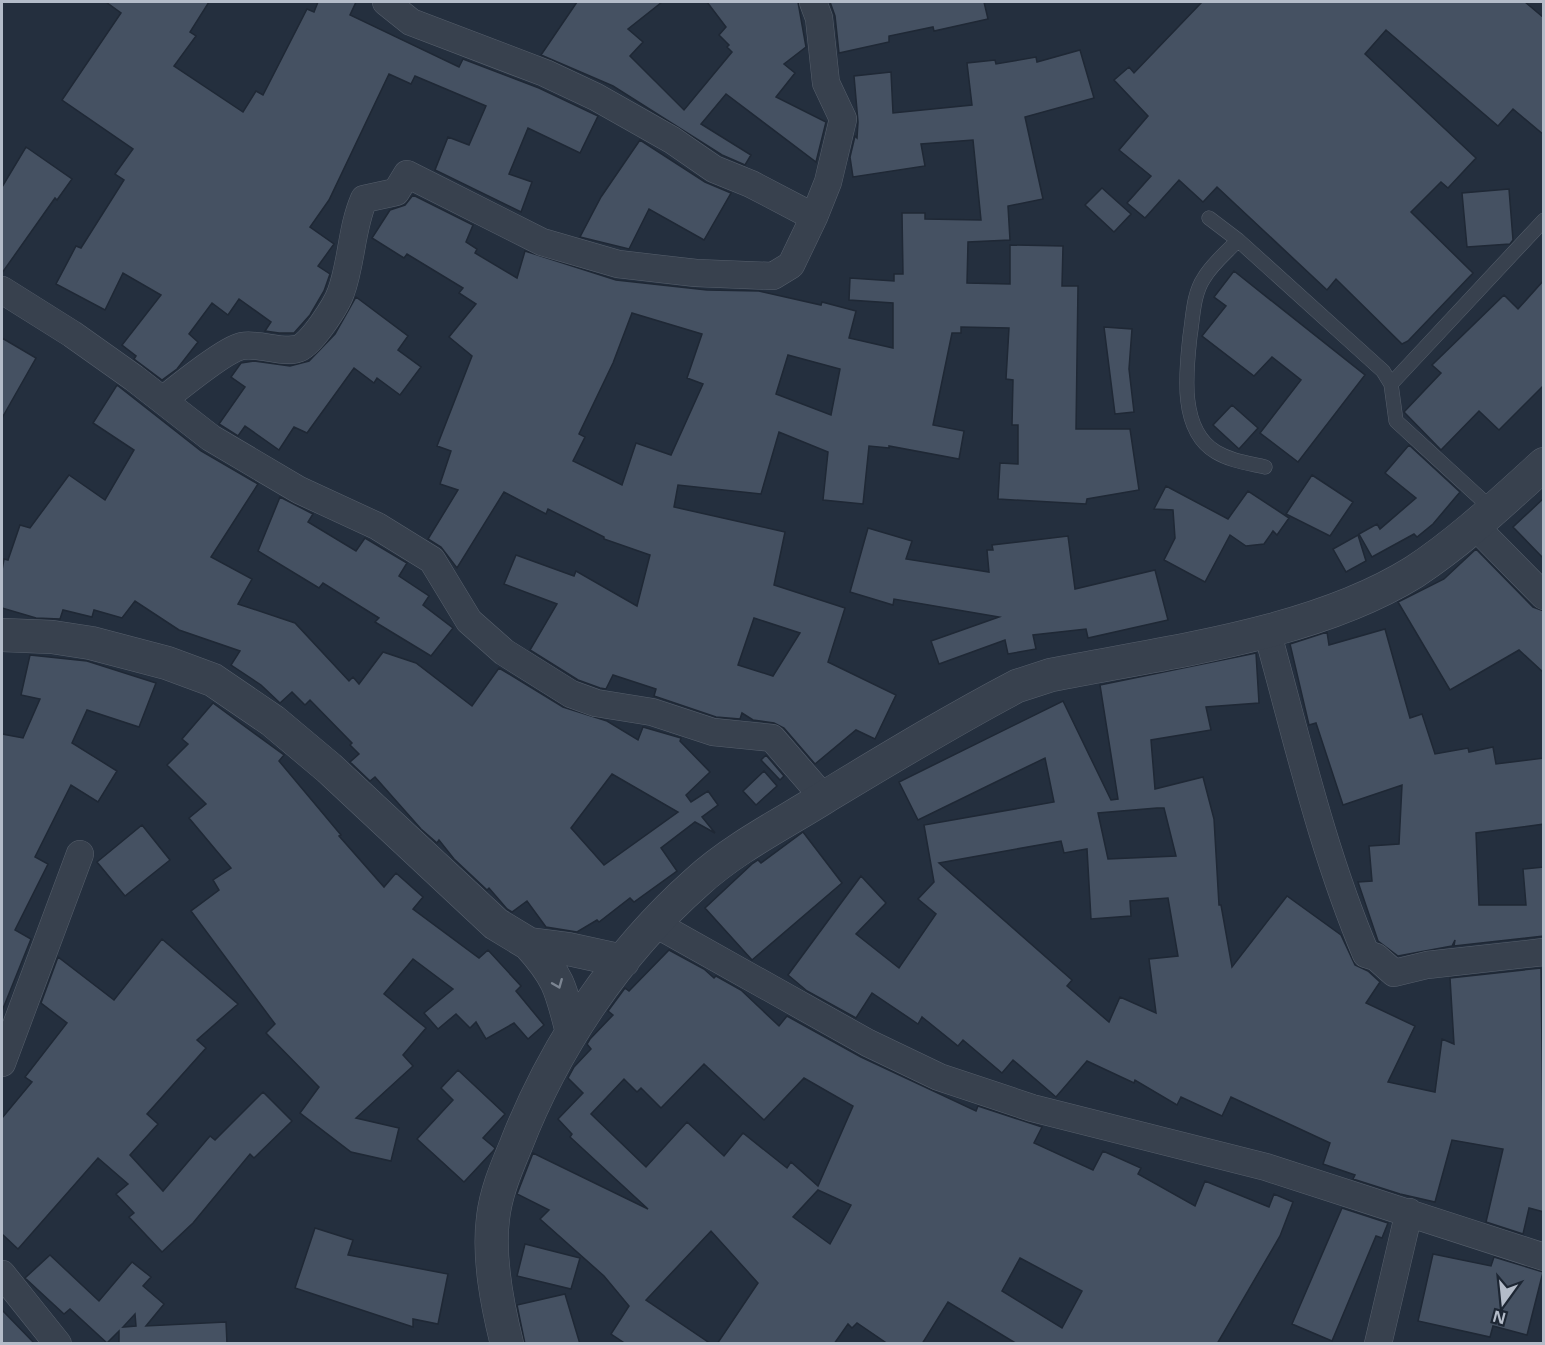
<svg xmlns="http://www.w3.org/2000/svg" width="1545" height="1345" font-family="'Open Sans',sans-serif">
  <style>
    .building { fill: #455162; stroke: #1f2835; stroke-width: 1.5; fill-rule: evenodd }
    .lines { fill: none; stroke-linecap: round; stroke-linejoin: round }
    .service-casing { stroke: #565f6c; stroke-width: 15 }
    .minor-casing { stroke: #565f6c; stroke-width: 28 }
    .tertiary-casing { stroke: #565f6c; stroke-width: 34 }
    .service { stroke: #38414e; stroke-width: 14 }
    .minor { stroke: #38414e; stroke-width: 27 }
    .tertiary { stroke: #38414e; stroke-width: 33 }
    .oneway { stroke: #7c8592 }
  </style>
  <rect width="100%" height="100%" fill="#242f3e"/>
  <path class="building" d="M106 2H209L190 32 196 36 174 66 243 112 256 91 263 95 307 9 314 12 318 2H356L350 15 459 67 463 59 539 88 598 116 580 153 528 128 509 174 532 182 521 212 435 170 448 137 469 145 486 106 415 76 411 84 389 74 329 200 310 227 334 244 318 266 330 274 324 291 310 315 294 333H279L265 331 271 322 239 299 228 315 212 303 189 334 198 342 177 369 162 380 134 359 136 356 122 345 161 295 123 273 105 310 56 284 76 246 81 248 124 180 115 174 133 149 62 100 121 13Z
    M577 2H662L628 29 643 42 630 56 684 110 732 52 727 47 729 45 719 35 726 27 707 2H798L806 47 784 64 795 73 776 97 826 122 816 162 726 94 701 124 751 155 745 165 722 155 613 86 541 55Z
    M830 2H984L988 19 934 31 933 27 889 36V42L839 53 835 16Z
    M1202 2H1525L1544 18V135L1513 109 1498 126 1386 30 1365 54 1476 158 1448 188 1441 182 1411 212 1473 273 1408 341 1402 344 1336 279 1327 290 1217 187 1203 202 1179 180 1145 218 1127 203 1151 176 1119 150 1148 116 1114 80 1129 67 1134 73Z
    M1080 50 1094 98 1025 117 1043 199 1008 206 1010 240 968 242 967 283 1010 284V245L1063 246 1062 286H1078L1076 429H1130L1139 490 1087 499 1086 504 998 499 1000 463 1018 464V425H1012L1013 380 1006 379 1009 328 961 327V333H952L933 425 964 431 959 459 889 446V448L869 446 863 504 823 500 828 452 779 432 761 494 678 485 674 507 785 532 774 585 845 608 828 662 896 695 875 739 856 730 815 764 784 728 774 723 753 720 742 713 740 719 716 717 654 696 656 689 613 675 606 689 600 688 578 680 530 650 557 604 504 584 516 555 574 576 576 571 637 606 650 555 604 539V537L548 509 546 514 504 492 457 568 441 547 428 539 458 490 440 484 451 451 437 446 472 356 449 337 476 304 459 293 463 288 407 254 404 258 372 238 390 210 405 205 413 195 473 225 466 242 477 249 475 253 517 278 525 251 616 280 707 290 759 291 821 305 822 302 856 311 849 338 893 348V303L849 300 850 278 894 281V274H903L902 213H925V219L981 220 973 140 921 144 925 166 853 177 850 157 855 136 857 138 858 122 854 76 891 72 893 113 972 105 967 63 995 60 996 64 1036 57 1037 62ZM632 313 702 334 687 378 703 384 671 455 636 443 622 485 573 461 585 437 579 434 613 363ZM788 355 840 369 831 415 776 394ZM754 618 800 633 773 676 738 665Z
    M640 140 705 182 731 193 704 240 649 209 629 249 580 237 601 197Z
    M26 147 72 179 57 200 55 198 2 273V187Z
    M1102 188 1131 214 1114 232 1085 205Z
    M1509 189 1513 240 1510 244 1467 247 1462 193Z
    M1234 271 1365 375 1298 462 1260 433 1301 380 1272 357 1254 376 1202 336 1226 306 1214 297Z
    M1544 280V385L1499 430 1479 411 1441 450 1404 412 1441 373 1432 365 1504 295 1518 309Z
    M356 297 408 336 398 350 421 367 400 395 377 378 374 383 354 368 307 433 294 427 279 450 245 426 238 436 219 424 245 387 231 377 241 363 254 361 290 366 309 361 335 334Z
    M1104 327 1132 329 1129 369 1134 412 1115 414Z
    M2 338 36 358 2 418Z
    M117 385 201 451 258 484 211 557 252 579 238 604 295 623 349 681 353 677 359 684 383 652 416 663 472 706 499 668 563 707 607 721 638 740 643 727 681 738 680 741 710 772 686 795 691 802 708 791 718 805 702 817 715 833 695 822 661 848 677 871 634 902 630 898 599 922 597 920 577 932 546 927 527 901 512 912 507 909 489 888 487 890 454 859 439 840 437 843 421 829 375 777 370 781 350 762 359 754 350 745 352 743 310 700 305 705 292 692 280 703 261 685 231 665 240 651 179 630 135 601 122 618 94 610 92 617 63 610 60 619 36 618 2 608V570L4 559 8 560 20 525 30 528 69 475 105 500 134 450 93 423ZM612 774 678 812 604 865 571 828Z
    M1232 405 1258 428 1239 449 1213 425Z
    M1409 445 1460 492 1433 524 1417 537 1414 534 1372 557 1359 534 1377 524 1380 529 1416 498 1385 473Z
    M1312 475 1353 502 1330 536 1286 514Z
    M1166 486 1228 519 1248 491 1289 518 1277 535 1273 531 1264 544 1246 546 1230 535 1205 582 1164 560 1175 538 1173 510 1154 509Z
    M280 497 313 514 308 522 356 551 365 538 407 563 399 576 429 596 423 605 453 628 431 656 375 622 379 618 323 583 319 588 258 551Z
    M1544 498V559L1513 527Z
    M868 528 912 541 906 559 989 572 987 550H993L992 545 1068 536 1075 589 1155 570 1168 620 1088 638 1086 629 1033 635 1036 649 1008 654 1005 640 939 664 931 641 999 617 894 599 893 605 850 592Z
    M1358 535 1366 561 1346 572 1333 549Z
    M1476 549 1533 607 1544 611V673L1519 650 1450 690 1398 602 1444 579Z
    M1385 629 1410 718 1422 714 1435 754 1468 748 1469 752 1493 747 1496 764 1544 758V824L1476 833 1479 905H1526L1523 869 1544 867V936L1454 946 1455 940 1452 946 1398 956 1378 941 1358 882 1372 881 1369 846 1399 844 1402 785 1343 805 1316 723 1309 725 1290 644 1327 632 1329 645Z
    M1256 653 1259 703 1206 707 1211 730 1151 740 1155 789 1203 777 1214 819 1219 905H1221L1232 967 1287 896 1341 935 1355 965 1368 971 1380 982 1366 1003 1415 1026 1388 1082 1435 1092 1442 1039 1454 1044 1450 978 1541 968 1544 1212 1529 1208 1523 1234 1486 1222 1503 1149 1452 1140 1435 1202 1400 1194 1353 1179 1355 1175 1323 1164 1330 1143 1231 1097 1222 1116 1181 1097 1177 1105 1135 1080 1134 1083 1087 1061 1056 1097 1013 1060 1002 1073 963 1040 958 1046 922 1017 918 1024 872 993 856 1018 807 991 788 975 861 876 886 903 856 934 899 968 936 914 918 899 934 882 924 825 1054 802 1045 758 918 820 899 782 1063 701 1111 800 1118 799 1100 685ZM1157 808H1164L1176 856 1108 859 1098 813ZM1061 841 1064 853 1087 849 1091 919 1131 916 1130 901 1168 898 1178 956 1149 959 1156 1013 1120 997 1109 1022 1067 986 1072 980 939 863Z
    M30 655 87 661 156 683 139 727 87 710 72 743 117 771 98 802 71 785 35 857 48 864 15 930 31 939 2 1011V734L23 738 40 699 21 695Z
    M213 703 284 755 279 761 341 835 339 836 384 887 396 873 423 897 413 909 479 958 488 950 521 986 516 991 544 1025 528 1039 514 1023 486 1039 476 1022 470 1028 456 1014 438 1029 424 1013 453 989 413 959 384 994 426 1028 403 1055 413 1066 356 1118 399 1128 391 1161 351 1152 300 1113 319 1087 266 1033 275 1024 191 911 219 890 213 880 231 868 189 818 206 804 167 765 188 744 182 739Z
    M766 755 784 776 780 780 761 760Z
    M764 771 777 786 756 805 743 791Z
    M142 825 170 860 125 896 97 862Z
    M803 832 842 883 752 960 705 908 752 864 758 860 761 863Z
    M162 939 238 1004 197 1040 206 1048 147 1114 158 1124 130 1155 163 1191 210 1136 215 1140 263 1092 292 1121 254 1158 250 1154 193 1223 162 1252 129 1217 134 1213 116 1194 128 1184 98 1158 18 1249 2 1234V1118L32 1082 25 1077 67 1023 41 1003 58 957 114 1000Z
    M669 950 704 969 714 978 716 976 741 990 779 1026 787 1016 861 1057 976 1111 978 1106 1042 1127 1034 1143 1093 1170 1103 1151 1141 1168 1138 1174 1195 1206 1205 1181 1269 1207 1274 1194 1293 1202 1280 1236 1217 1344H1017L948 1302 922 1344H888L857 1323 852 1328 848 1324 834 1344H717L758 1283 711 1231 646 1300 711 1344H626L611 1334 629 1306 604 1276 540 1219 549 1210 517 1194 533 1153 648 1209 570 1137 572 1134 558 1119 583 1093 568 1078 574 1067 591 1049 587 1044 590 1039 613 1015 608 1011 625 988 629 991ZM704 1064 764 1120 804 1078 853 1106 818 1186 791 1162 787 1168 743 1133 724 1156 687 1122 646 1167 591 1114 624 1079 637 1092 641 1088 661 1108ZM818 1190 851 1205 830 1244 793 1217ZM1020 1258 1082 1291 1062 1328 1002 1291Z
    M458 1070 505 1114 483 1138 495 1148 494 1150 464 1182 417 1139 453 1100 441 1088Z
    M1342 1208 1388 1223 1382 1238 1376 1236 1332 1341 1292 1324Z
    M315 1228 353 1240 348 1255 448 1274 438 1324 413 1319V1327L295 1288Z
    M525 1244 580 1258 571 1289 517 1276Z
    M1433 1254 1491 1266 1494 1257 1543 1272 1527 1335 1493 1326 1490 1337 1418 1321Z
    M50 1255 99 1301 132 1262 151 1277 143 1286 164 1304 146 1326 226 1322 227 1344H119V1331L107 1343 70 1309 64 1314 25 1278ZM135 1314 136 1326 123 1327Z
    M565 1294 580 1344H525L517 1305Z
    M2 1310 35 1344H2Z"/>
  <g class="lines">
    <defs>
      <path id="service" d="M1209 218 1238 240 1383 371 1391 384 1396 421 1493 510
        M1238 240C1227 252 1212 264 1204 278 1193 294 1193 318 1190 336 1186 372 1179 430 1216 452 1231 461 1248 463 1265 467
        M1391 384 1544 220"/>
      <path id="minor" d="M386 2 411 22 545 73 596 97 672 140 714 169 751 184 814 217
        M2 290 72 334 134 378 211 438 299 490 377 526 432 560 469 621 504 652 571 694 596 703 652 712 713 732 772 738 824 798
        M163 400C178 388 226 349 242 346 260 343 280 353 297 349 310 347 337 304 341 292 352 262 351 229 364 199L396 192 407 174 542 242 618 264 696 273 773 276 791 265 814 217 828 182 843 119 826 83 819 18 813 2
        M1475 526 1544 596
        M1267 631C1297 739 1322 850 1366 954L1376 957 1394 973 1427 965 1544 952
        M654 923 868 1043 939 1077 1032 1108 1266 1167 1544 1257
        M2 1063 80 854
        M2 1274 58 1344
        M1378 1344 1409 1212"/>
      <path id="tertiary" d="M2 635 52 637 91 643 167 663 213 680 273 721 329 768 496 924 529 944 568 949 623 961
        M529 944C559 977 561 989 572 1032
        M507 1344C497 1304 488 1258 493 1218 496 1192 506 1169 516 1145 555 1045 617 953 697 882 734 848 782 824 825 797 888 759 952 720 1017 686L1051 675C1166 652 1313 635 1414 572 1461 541 1502 502 1544 464"/>
    </defs>
    <use href="#service" class="service-casing"/>
    <use href="#minor" class="minor-casing"/>
    <use href="#tertiary" class="tertiary-casing"/>
    <use href="#service" class="service"/>
    <use href="#minor" class="minor"/>
    <use href="#tertiary" class="tertiary"/>
  </g>
  <defs><path id="oneway-chevron" d="M-2-3.5L2.5 0L-2 3.5" fill="none" stroke-width="1.6" stroke-linecap="round" stroke-linejoin="round" transform="scale(1.5)"/></defs>
  <use class="oneway" href="#oneway-chevron" transform="translate(558 984) rotate(68)"/>
  <rect width="1545" height="1345" fill="none" stroke="#b4bcc9" stroke-width="6"/>
  <g transform="translate(1503 1303) rotate(195)" stroke="#1d2633" stroke-width="4.5" paint-order="stroke">
  <path d="M0-4.5L10 22L0 15L-10 22Z" fill="#b4bcc9"/>
  <text y="-9" font-size="16" font-weight="bold" text-anchor="middle" fill="#b4bcc9">N</text>
  </g>
</svg>
